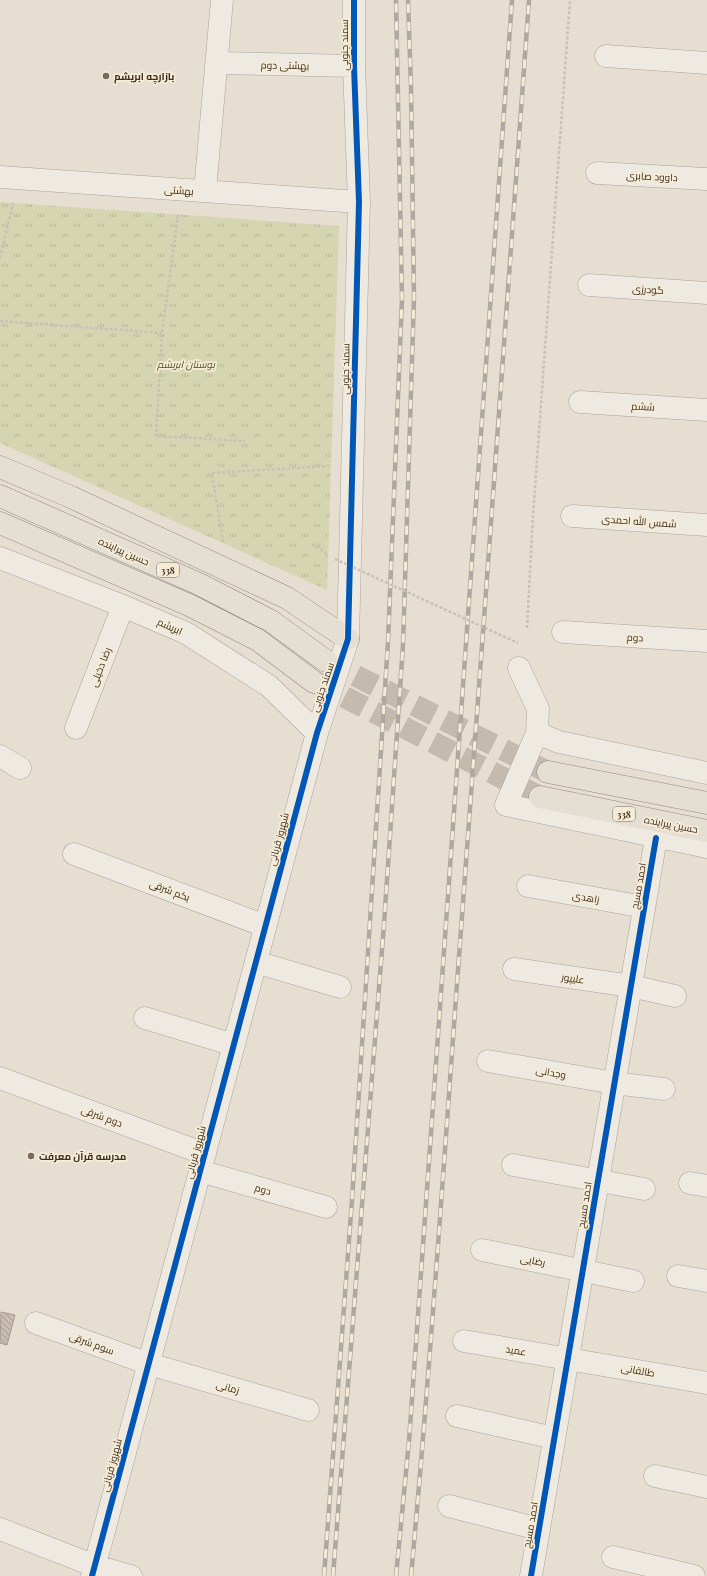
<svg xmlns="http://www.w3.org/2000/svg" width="707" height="1576" font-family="'Playfair Display',Cairo,serif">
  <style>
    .park { fill: url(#park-tufts) }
    .building { fill: url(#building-back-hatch); stroke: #a79a8f }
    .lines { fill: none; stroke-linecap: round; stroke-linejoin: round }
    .major-tunnel { stroke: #c4baad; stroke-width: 22; stroke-dasharray: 22 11; stroke-linecap: butt }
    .minor-casing { stroke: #aba398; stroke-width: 23 }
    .major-casing { stroke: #91897f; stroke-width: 23 }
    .path { stroke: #c7c1b8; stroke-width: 2.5; stroke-dasharray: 3 2; stroke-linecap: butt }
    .minor { stroke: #eee9e1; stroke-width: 22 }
    .major { stroke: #e5dfd3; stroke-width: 22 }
    .rail-casing { stroke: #aea8a1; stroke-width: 4.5 }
    .rail { stroke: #f6ecd6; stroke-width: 3; stroke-dasharray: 9; stroke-linecap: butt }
    .path-bridge { stroke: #c7c1b8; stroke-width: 2.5; stroke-dasharray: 3 2; stroke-linecap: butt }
    .cycleway-casing { stroke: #f6ecd6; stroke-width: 8 }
    .cycleway { stroke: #0057b8; stroke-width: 6 }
    .poi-dot { fill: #776a5e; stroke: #f6ecd6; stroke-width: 1.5 }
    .labels { text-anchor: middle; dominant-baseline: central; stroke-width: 3.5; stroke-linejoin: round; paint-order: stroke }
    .shield { fill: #f6ecd6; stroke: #736657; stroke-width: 1 }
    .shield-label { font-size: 9px; font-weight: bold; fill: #3b2c20 }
    .street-label { font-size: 10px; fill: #3b2c20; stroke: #f6ecd6 }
    .poi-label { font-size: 10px; font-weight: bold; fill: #3b2c20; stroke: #f6ecd6; text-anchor: start }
    .park-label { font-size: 10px; font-style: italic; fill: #4b5726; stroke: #f6ecd6 }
  </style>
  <defs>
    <pattern id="park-tufts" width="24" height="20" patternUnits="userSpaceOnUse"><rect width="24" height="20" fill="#d6d5b2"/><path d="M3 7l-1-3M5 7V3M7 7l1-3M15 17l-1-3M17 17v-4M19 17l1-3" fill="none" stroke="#b9b799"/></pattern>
    <pattern id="building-back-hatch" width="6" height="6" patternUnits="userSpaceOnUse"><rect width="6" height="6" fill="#c9bdb1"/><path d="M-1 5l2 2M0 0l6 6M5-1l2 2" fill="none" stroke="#a49a90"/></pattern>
  </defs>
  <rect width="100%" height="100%" fill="#e6ded0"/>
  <path class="park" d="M0 202 339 226 327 590 0 443Z"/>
  <path class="building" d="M1 1312 15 1315 7 1345 0 1343Z"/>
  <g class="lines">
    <path class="major-tunnel" d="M326 661 548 772
      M315 682 540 797"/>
    <defs>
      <path id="minor" d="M606 56 707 63
        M217 63 354 66
        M597 173 707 179
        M0 177 359 202
        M205 191 222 0
        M589 285 707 293
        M580 402 707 410
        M572 516 707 525
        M0 558 123 606 186 633 269 686 317 733
        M563 632 707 641
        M519 668 538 709 537 733 506 805 707 847
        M76 728 123 606
        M537 733 559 742 707 773
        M0 756 20 768
        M74 854 265 926
        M528 886 644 907
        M256 962 340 987
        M514 969 631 986 675 996
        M145 1018 234 1045
        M488 1061 614 1083 664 1089
        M0 1078 205 1154
        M513 1165 644 1189
        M200 1171 326 1207
        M690 1183 707 1186
        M482 1250 633 1281
        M678 1276 707 1281
        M36 1323 149 1364 308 1410
        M464 1341 707 1383
        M457 1416 554 1438
        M655 1476 707 1487
        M449 1506 539 1529
        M0 1529 95 1566 131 1576
        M613 1557 694 1576
        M92 1576 317 733 348 639 359 202 354 66V0
        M531 1576 656 838"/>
      <path id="major" d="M0 467 71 497 287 598 348 639
        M0 496 199 584 271 621 326 661
        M0 523 189 605 258 640 314 682
        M548 772 707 803
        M540 797 707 831"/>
    </defs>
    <use href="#minor" class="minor-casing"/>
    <use href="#major" class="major-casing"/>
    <path class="path" d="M178 215 162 333 156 436 245 441
      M0 258 13 203
      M0 321 162 333
      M223 542 212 473 329 466
      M312 544 326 553
      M527 628 533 516 570 0"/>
    <use href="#minor" class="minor"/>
    <use href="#major" class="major"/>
    <defs>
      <path id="rail" d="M324 1576 352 1200 388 642 402 299 396 0
        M333 1576 384 924 403 645 414 297 411 87 408 0
        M396 1576 409 1441 512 0
        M411 1576C432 1352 446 1127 463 903 485 602 508 301 529 0"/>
    </defs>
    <use href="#rail" class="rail-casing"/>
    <use href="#rail" class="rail"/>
    <path class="path-bridge" d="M335 559 518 643"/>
    <defs>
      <path id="cycleway" d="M92 1576 317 733 348 639 359 202 354 66V0
        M531 1576 656 838"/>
    </defs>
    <use href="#cycleway" class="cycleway-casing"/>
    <use href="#cycleway" class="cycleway"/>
  </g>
  <g class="poi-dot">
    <circle cx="106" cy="76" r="4"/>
    <circle cx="31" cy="1156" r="4"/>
  </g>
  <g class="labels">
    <g class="shield">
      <rect x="157" y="563" width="22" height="14" rx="3"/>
      <rect x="613" y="807" width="22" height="14" rx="3"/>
    </g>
    <g class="shield-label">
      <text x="168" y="570">338</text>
      <text x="624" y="814">338</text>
    </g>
    <g class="street-label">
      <text transform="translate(344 45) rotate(-90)">سمند جنوبی</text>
      <text transform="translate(285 65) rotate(1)">بهشتی دوم</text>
      <text transform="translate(652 176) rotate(3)">داوود صابری</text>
      <text transform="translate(179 190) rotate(4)">بهشتی</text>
      <text transform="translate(648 289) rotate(4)">گودرزی</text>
      <text transform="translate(345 369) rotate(-89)">سمند جنوبی</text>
      <text transform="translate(643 406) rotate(3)">ششم</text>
      <text transform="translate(639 521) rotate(4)">شمس الله احمدی</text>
      <text transform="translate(124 551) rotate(24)">حسین پیراینده</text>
      <text transform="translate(170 626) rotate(24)">ابریشم</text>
      <text transform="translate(635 637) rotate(3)">دوم</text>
      <text transform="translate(100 667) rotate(-69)">رضا دخیلی</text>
      <text transform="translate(322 687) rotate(-71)">سمند جنوبی</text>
      <text transform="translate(671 824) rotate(11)">حسین پیراینده</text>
      <text transform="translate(278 839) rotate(-75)">شهروز قربانی</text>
      <text transform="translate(638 886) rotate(-80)">احمد مسیح</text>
      <text transform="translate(170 890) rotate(21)">یکم شرقی</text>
      <text transform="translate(586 897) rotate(10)">زاهدی</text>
      <text transform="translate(573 978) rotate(8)">علیپور</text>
      <text transform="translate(551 1072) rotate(10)">وجدانی</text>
      <text transform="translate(102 1116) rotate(20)">دوم شرقی</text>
      <text transform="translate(195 1152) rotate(-75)">شهروز قربانی</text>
      <text transform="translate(263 1189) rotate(16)">دوم</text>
      <text transform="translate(584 1205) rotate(-81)">احمد مسیح</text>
      <text transform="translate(533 1260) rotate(11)">رضایی</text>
      <text transform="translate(92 1343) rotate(20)">سوم شرقی</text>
      <text transform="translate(516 1350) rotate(9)">عمید</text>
      <text transform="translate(638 1370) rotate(10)">طالقانی</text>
      <text transform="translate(228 1387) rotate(16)">زمانی</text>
      <text transform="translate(111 1465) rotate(-75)">شهروز قربانی</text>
      <text transform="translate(530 1525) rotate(-80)">احمد مسیح</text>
    </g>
    <g class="poi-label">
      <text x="114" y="76">بازارچه ابریشم</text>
      <text x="39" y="1156">مدرسه قرآن معرفت</text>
    </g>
    <g class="park-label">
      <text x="186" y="364">بوستان ابریشم</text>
    </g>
  </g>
</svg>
